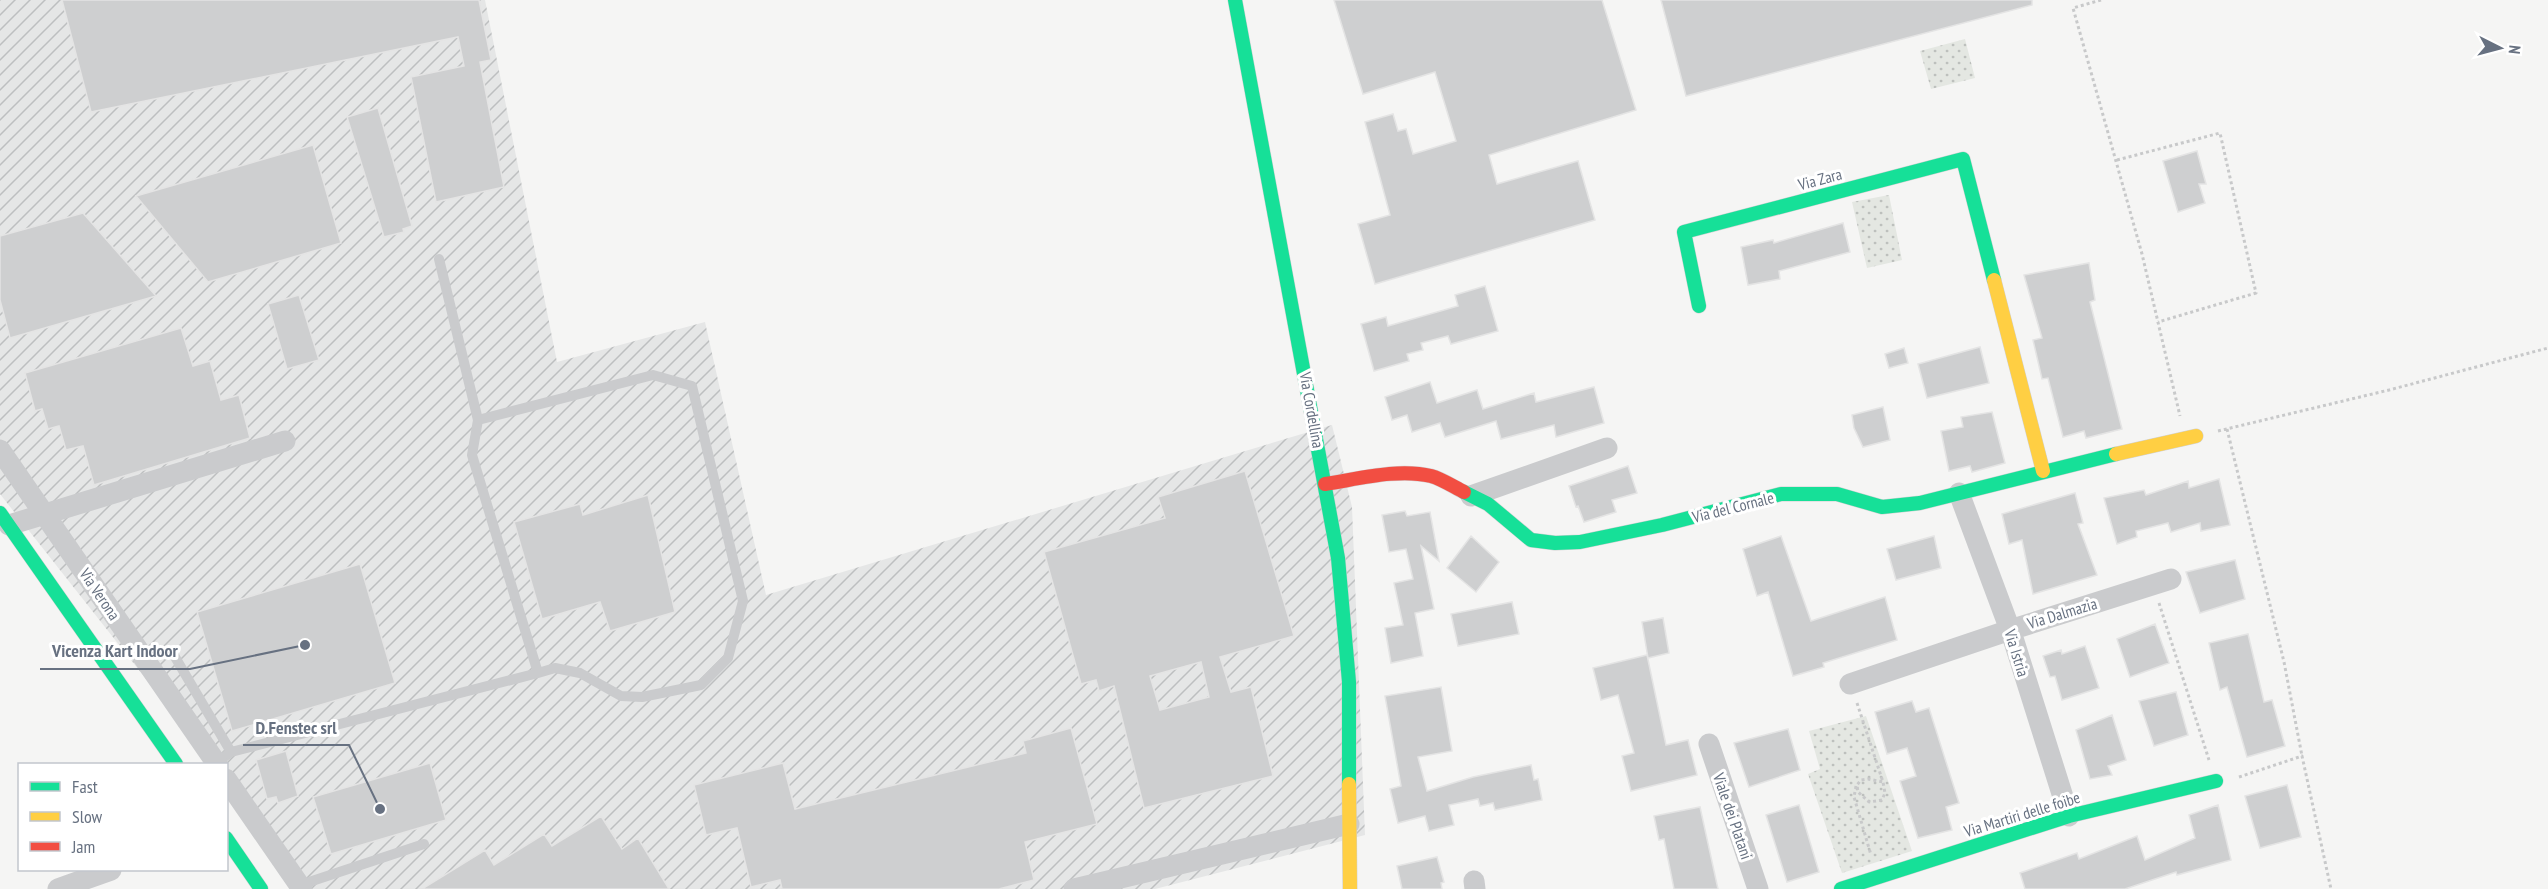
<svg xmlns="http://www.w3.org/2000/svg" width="2548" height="889" font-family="'PT Sans Narrow',sans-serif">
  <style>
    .industrial { fill: url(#industrial-furrows) }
    .park { fill: url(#park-dots) }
    .building { fill: #cecfd0; stroke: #e4e4e4; stroke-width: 1.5; fill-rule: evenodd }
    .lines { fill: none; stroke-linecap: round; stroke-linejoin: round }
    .fast-casing { stroke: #d1d1d2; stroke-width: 15 }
    .slow-casing { stroke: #d1d1d2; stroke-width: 15 }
    .jam-casing { stroke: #d1d1d2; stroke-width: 15 }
    .path { stroke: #c8c9ca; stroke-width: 3; stroke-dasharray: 3 3; stroke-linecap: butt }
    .lane { stroke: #cacbcd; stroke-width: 10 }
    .street { stroke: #cacbcd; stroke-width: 21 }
    .fast { stroke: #16e098; stroke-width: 14 }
    .slow { stroke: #ffcf43; stroke-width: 14 }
    .jam { stroke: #f24e42; stroke-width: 14 }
    .labels { text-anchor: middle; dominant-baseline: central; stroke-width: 6; stroke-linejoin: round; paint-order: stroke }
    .street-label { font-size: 16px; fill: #677181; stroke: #fff }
    .leader { fill: none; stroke: #677181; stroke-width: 2 }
    .callout-dot { fill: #677181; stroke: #fff; stroke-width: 2 }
    .callout-label { font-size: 18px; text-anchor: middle; font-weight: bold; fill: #677181; stroke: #fff; stroke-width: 6; stroke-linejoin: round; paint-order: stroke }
  </style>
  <defs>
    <pattern id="industrial-furrows" width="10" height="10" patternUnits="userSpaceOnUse" patternTransform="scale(1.5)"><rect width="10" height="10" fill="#e5e6e6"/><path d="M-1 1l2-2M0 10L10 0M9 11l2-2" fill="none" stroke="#bdbfc0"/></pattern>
    <pattern id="park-dots" width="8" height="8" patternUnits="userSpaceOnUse" patternTransform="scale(1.5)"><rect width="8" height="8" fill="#e4e7e2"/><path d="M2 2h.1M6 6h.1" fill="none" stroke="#bdc0bd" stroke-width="1.8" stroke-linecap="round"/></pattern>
  </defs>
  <rect width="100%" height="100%" fill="#f5f5f4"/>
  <path class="industrial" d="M0 0H485L557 362 705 322 766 595 1332 425 1352 507 1365 835 1155 889H311L227 782 226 764H213L0 494Z"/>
  <path class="park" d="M1965 39 1975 78 1931 89 1920 51Z
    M1889 195 1902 260 1867 268 1852 202Z
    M1866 716 1912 851 1842 873 1808 774 1820 769 1809 731Z"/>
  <path class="building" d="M62 0H479L491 60 480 62 504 187 436 202 411 77 464 66 458 37 91 112Z
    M1334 0H1602L1636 110 1489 155 1497 184 1578 161 1595 220 1375 284 1358 224 1390 215 1365 122 1393 114 1398 131 1406 129 1413 154 1456 141 1435 72 1363 94Z
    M1661 0H2032V5L1686 96Z
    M378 108 412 226 403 229 404 232 384 237 347 117Z
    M313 145 341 243 208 282 136 196Z
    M2197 151 2206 184H2199L2205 203 2178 212 2163 161Z
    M83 213 156 296 10 338 0 300V236Z
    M1843 223 1850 252 1779 271 1780 279 1748 285 1741 247 1773 240 1774 243Z
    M2089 263 2095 300 2090 302 2122 429 2086 438 2084 431 2063 437 2048 378 2042 379 2033 340 2042 338 2024 275Z
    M1485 286 1498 331 1451 344 1448 336 1421 343 1423 350 1407 354 1409 361 1374 371 1361 324 1386 317 1388 326 1458 306 1455 295Z
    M299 295 319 360 287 369 268 304Z
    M181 328 193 366 210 361 221 400 239 395 250 438 94 485 83 446 66 450 59 426 48 429 42 409 35 411 25 373Z
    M1980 347 1989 383 1927 398 1918 364Z
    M1904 348 1908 363 1889 368 1885 354Z
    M1430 382 1437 403 1477 390 1483 409 1534 393 1536 402 1594 387 1604 423 1556 437 1554 425 1501 439 1496 421 1445 437 1440 423 1412 432 1407 415 1392 420 1385 397Z
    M1883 407 1890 440 1863 447 1854 428 1852 415Z
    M1992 412 2005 463 1972 472 1970 466 1949 471 1941 431 1963 427 1961 417Z
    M1628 466 1637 493 1612 500 1616 512 1584 522 1578 506 1576 507 1569 486Z
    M1245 471 1294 636 1220 657 1231 692 1251 687 1273 776 1144 808 1114 686 1099 691 1096 680 1081 684 1044 552 1165 518 1158 497ZM1201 662 1209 697 1160 710 1150 676Z
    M2219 479 2230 525 2201 531 2200 523 2171 532 2168 523 2136 531 2137 537 2117 544 2104 498 2144 490 2146 495 2188 481 2189 488Z
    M2075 493 2083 523 2078 524 2097 575 2033 594 2022 540 2009 544 2002 514Z
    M648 495 675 612 610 631 600 602 542 619 514 522 580 504 583 515Z
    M1405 511 1407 516 1430 512 1439 561 1421 546 1434 609 1415 613 1423 656 1391 663 1385 628 1403 625 1394 583 1413 579 1406 549 1389 552 1382 515Z
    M1471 536 1499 562 1476 592 1447 568Z
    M1781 536 1811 621 1885 597 1897 640 1823 663 1824 667 1793 676 1768 592 1757 596 1743 549Z
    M1934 536 1941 568 1896 580 1887 549Z
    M2235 560 2245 599 2200 613 2186 572Z
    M360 564 395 683 232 731 197 612Z
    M1512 602 1519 634 1458 646 1451 614Z
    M1663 618 1669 653 1648 658 1642 622Z
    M2155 624 2169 663 2130 677 2117 639Z
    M2248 634 2264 702 2272 700 2285 746 2247 757 2227 687 2220 690 2209 643Z
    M2085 646 2099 688 2062 700 2055 676 2050 677 2043 656 2061 650 2062 654Z
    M1647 655 1666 745 1688 740 1697 775 1631 791 1622 756 1634 753 1618 695 1601 700 1593 668Z
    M1441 687 1452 751 1418 757 1427 791 1473 777 1531 765 1534 780 1538 779 1542 800 1495 810 1493 803 1480 806 1478 799 1449 805 1454 825 1429 831 1425 816 1398 823 1390 789 1401 786 1385 696Z
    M2176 692 2188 735 2154 746 2139 701Z
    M1912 701 1916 712 1929 708 1959 803 1946 807 1952 830 1918 838 1900 781 1916 776 1907 748 1887 754 1875 712Z
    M2112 715 2126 760 2108 766 2112 775 2090 779 2076 730Z
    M1071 728 1097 824 1025 842 1034 880 999 889H782L780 880 751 887 737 828 706 835 694 785 783 763 795 809 1026 753 1023 741Z
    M1788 729 1800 770 1749 787 1734 743Z
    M286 751 298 796 278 803 276 797 267 799 256 760Z
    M430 763 446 820 331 854 313 797Z
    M2287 785 2301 837 2260 848 2245 796Z
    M1799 805 1819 872 1787 882 1766 815Z
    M2218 805 2231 860 2177 875 2176 872 2125 889H2025L2020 873 2077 853 2079 859 2137 836 2145 860 2195 838 2189 815Z
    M1700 807 1718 889H1674L1664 839 1659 840 1654 816Z
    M601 816 622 849 638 838 669 889H422L485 850 494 865 544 834 552 846Z
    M1437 857 1444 882 1441 883 1442 889H1402L1397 866Z"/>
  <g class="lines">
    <defs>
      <path id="fast" d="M1235 0 1338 558 1349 682V784
        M1699 306 1684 232 1963 159 1994 280
        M1464 492 1488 504 1531 540 1555 543 1580 542 1662 525 1781 494H1837L1882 507 1920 503 2116 454
        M0 513 176 764
        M226 838 261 889
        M1841 889 2069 816 2216 781"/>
      <path id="slow" d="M1994 280 2043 471
        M2116 454 2196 436
        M1349 784 1350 889"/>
      <path id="jam" d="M1325 484C1358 479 1398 468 1431 476 1442 479 1454 487 1464 492"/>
    </defs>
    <use href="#fast" class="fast-casing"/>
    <use href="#slow" class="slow-casing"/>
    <use href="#jam" class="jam-casing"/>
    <path class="path" d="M2101 0 2073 8 2142 254 2180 416
      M2117 160 2220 133 2256 293 2158 322
      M2227 429 2284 662 2302 756
      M2218 431 2389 390 2548 348
      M2159 603 2209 760
      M1857 703 1883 782 1885 793 1882 800 1869 802 1858 792 1857 785 1861 780 1868 779 1883 782
      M2239 777 2302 756 2331 889
      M1856 786 1854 797 1871 855"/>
    <path class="lane" d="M439 259 478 420
      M175 657 231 752
      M216 763 231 752 538 673 555 668 580 673 621 696 642 697 701 685 728 658 743 601 692 386 653 375 478 420 472 455 538 673
      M300 885 424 844"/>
    <path class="street" d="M0 450 217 764
      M1959 493 2012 635 2069 816
      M1471 496 1607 448
      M9 525 285 441
      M1850 684 2010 630 2171 579
      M1709 744 1758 889
      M226 779 302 889
      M1474 881 1475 889
      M58 889 111 870
      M1074 889 1349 824"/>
    <use href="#fast" class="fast"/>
    <use href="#slow" class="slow"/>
    <use href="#jam" class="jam"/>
  </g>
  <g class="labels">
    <g class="street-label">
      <text transform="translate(1820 179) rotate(-15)">Via Zara</text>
      <text transform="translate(1312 410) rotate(80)">Via Cordellina</text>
      <text transform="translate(1733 507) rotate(-14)">Via del Cornale</text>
      <text transform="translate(100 594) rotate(56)">Via Verona</text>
      <text transform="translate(2062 613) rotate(-17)">Via Dalmazia</text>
      <text transform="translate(2017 653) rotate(73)">Via Istria</text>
      <text transform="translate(2022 814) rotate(-17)">Via Martiri delle foibe</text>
      <text transform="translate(1733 816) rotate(71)">Viale dei Platani</text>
    </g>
  </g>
  <path class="leader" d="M305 645L190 669H40M380 809L349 745H243"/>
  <g class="callout-dot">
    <circle cx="305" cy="645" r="6"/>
    <circle cx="380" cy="809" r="6"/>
  </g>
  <g class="callout-label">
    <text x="115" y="657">Vicenza Kart Indoor</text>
    <text x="296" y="734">D.Fenstec srl</text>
  </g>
  <rect x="18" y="763" width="210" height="108" fill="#ffffff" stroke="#c2c6cd" stroke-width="1.5"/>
  <rect x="30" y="782" width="30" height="9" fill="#16e098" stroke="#c2c6cd" stroke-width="1.5"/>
  <text x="72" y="793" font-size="18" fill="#677181">Fast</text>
  <rect x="30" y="812" width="30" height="9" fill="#ffcf43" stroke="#c2c6cd" stroke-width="1.5"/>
  <text x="72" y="823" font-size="18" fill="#677181">Slow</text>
  <rect x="30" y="842" width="30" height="9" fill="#f24e42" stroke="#c2c6cd" stroke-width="1.5"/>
  <text x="72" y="853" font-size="18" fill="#677181">Jam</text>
  <g transform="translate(2500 48) rotate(96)" stroke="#ffffff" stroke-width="4.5" paint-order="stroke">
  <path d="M0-4.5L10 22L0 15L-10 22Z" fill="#677181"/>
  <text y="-9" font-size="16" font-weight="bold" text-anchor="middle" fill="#677181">N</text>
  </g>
</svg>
